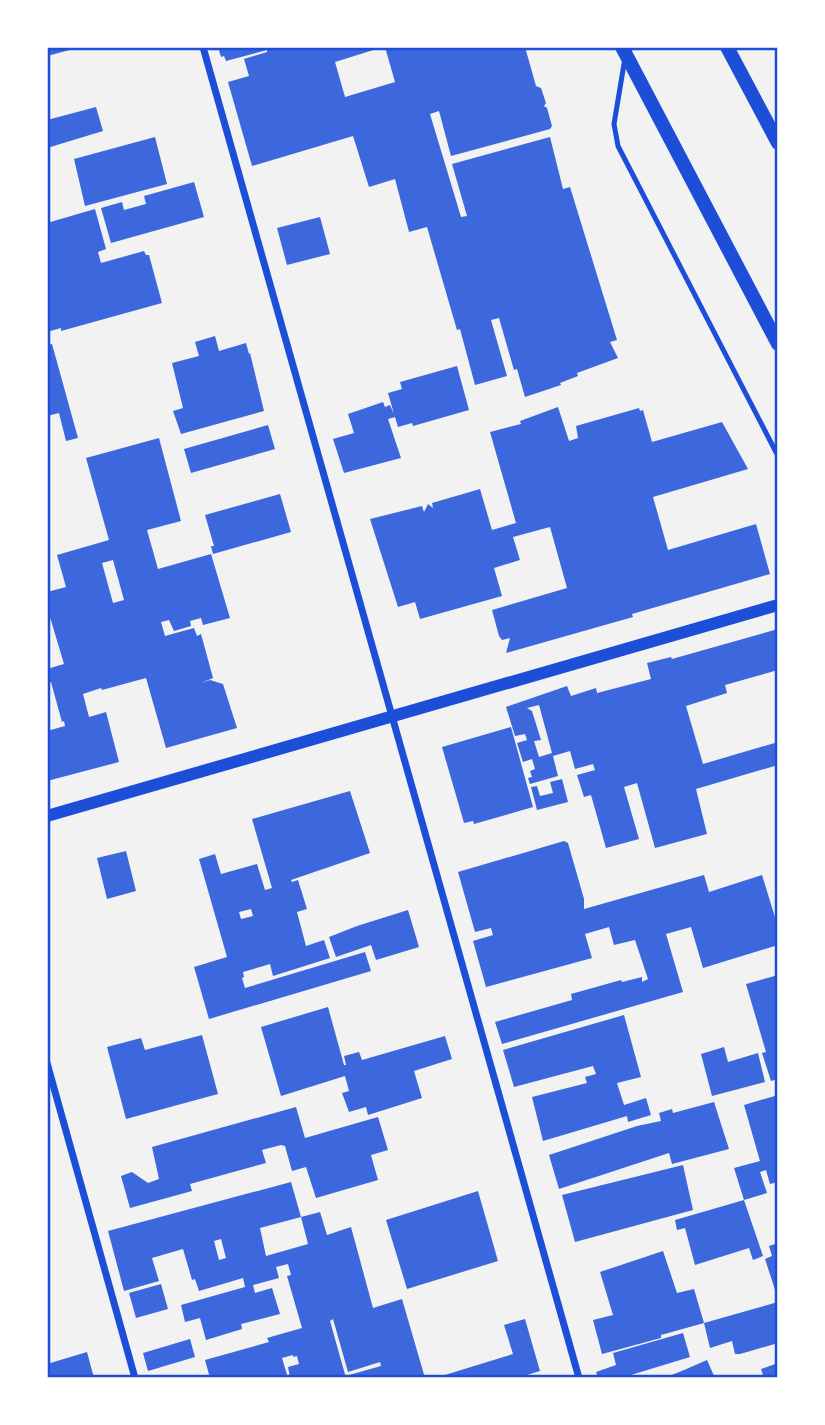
<svg xmlns="http://www.w3.org/2000/svg" width="825" height="1425" font-family="'Noto Sans',sans-serif">
  <style>
    .building { fill: #3d67dc; fill-rule: evenodd }
    .lines { fill: none; stroke-linecap: round; stroke-linejoin: round }
    .service { stroke: #1d4ed8; stroke-width: 5 }
    .minor { stroke: #1d4ed8; stroke-width: 7 }
    .tertiary { stroke: #1d4ed8; stroke-width: 12 }
    .secondary { stroke: #1d4ed8; stroke-width: 14 }
    .neatline { fill: none; stroke: #1d4ed8; stroke-width: 2.5 }
  </style>
  <rect width="100%" height="100%" fill="#f2f2f2"/>
  <path class="building" d="M47 47H77V48L47 56Z
    M218 47H383L335 62 345 97 395 82 385 47H525L536 86 541 88 546 103 544 106 547 108 552 126 550 129 451 156 439 111 430 114 461 217 467 216 452 164 550 137 563 189 570 187 617 340 610 342 618 358 577 373 578 376 560 383 561 385 525 397 517 369 514 370 499 318 491 320 507 376 475 385 460 329 457 330 427 227 409 232 395 179 369 187 353 136 252 166 228 82 249 76 244 59 267 52V50L226 61 224 56 221 57Z
    M96 107 103 131 47 148V120Z
    M155 137 167 184 85 206 74 159Z
    M194 182 204 217 111 243 101 208 122 202 124 210 146 204 144 196Z
    M95 209 106 249 98 252 101 263 144 251 146 255H149L162 303 61 331V328L47 332V223Z
    M320 217 330 254 287 265 277 228Z
    M215 336 219 351 246 343 249 354 250 353 264 411 181 434 173 411 183 408 172 363 199 356 195 342Z
    M52 344 78 438 66 441 59 413 47 416V345Z
    M457 366 469 410 413 426 412 423 398 427 395 417 388 419 401 458 344 473 333 439 354 433 348 414 383 402 385 407 390 405 394 414 388 393 402 389 400 382Z
    M558 407 569 441 578 438 576 426 639 408 640 411 643 410 652 442 722 422 748 469 653 497 668 550 756 524 770 574 632 614 633 617 506 653 510 638 502 640 499 636 492 610 567 588 550 527 513 537 520 560 494 568 502 596 420 619 415 602 398 607 370 519 422 506 424 512 428 504 433 508 432 503 480 489 492 530 516 523 490 432 521 424 520 421Z
    M268 425 275 449 191 473 184 449Z
    M159 438 181 521 147 530 158 569 211 554 230 618 203 625 201 618 190 621 191 626 174 631 169 620 161 622 165 636 194 628 197 636 201 634 213 678 201 683 210 680 223 684 237 728 166 748 146 678 102 690 101 688 83 694 89 717 106 712 119 762 47 781V731L65 726 64 721 62 722 51 682 47 684V669L64 664 47 607V592L66 587 57 555 109 540 86 458ZM113 560 124 600 113 603 102 563Z
    M280 494 291 532 213 554 211 546H214L205 515Z
    M778 629V670L725 685 727 693 686 706 703 764 778 742V765L696 789 707 834 655 848 637 783 624 787 639 839 606 848 591 795 584 797 577 775 595 770 593 764 575 769 570 751 553 756 558 776 530 784 528 778 532 777 530 771 535 769 532 759 523 762 517 743 527 740 525 734 515 736 506 707 567 686 571 696 596 688 597 693 651 679 647 663 671 657 672 659ZM539 705 552 753 539 757 534 741 541 740 532 711 527 708Z
    M511 727 533 807 474 824 473 821 464 823 442 747Z
    M562 779 568 802 537 810 531 787 537 786 540 796 553 793 550 782Z
    M350 791 370 853 291 880 292 882 298 880 307 909 297 912 306 946 324 940 330 958 273 976 270 964 243 972 244 977 242 978 245 988 365 952 371 971 209 1019 194 967 227 957 199 859 215 854 221 874 257 864 265 890 272 888 252 819ZM251 909 253 916 241 919 239 912Z
    M564 841 568 843 584 899V909L704 875 709 892 762 875 778 927V945L703 968 691 927 666 934 683 992 502 1044 495 1022 572 1000 571 994 621 980 622 982 642 977V982L648 979 635 940 614 945 609 927 585 934 592 958 486 987 473 941 493 935 491 928 475 932 458 872Z
    M126 851 136 891 107 899 97 858Z
    M408 910 419 947 376 960 371 945 336 957 329 937 357 926Z
    M778 975V1079L771 1081 762 1053 766 1052 746 984Z
    M328 1007 344 1065H346L344 1056 359 1052 362 1060 445 1036 452 1059 414 1071 422 1098 368 1115 366 1107 349 1112 342 1093 349 1091 345 1076 281 1096 261 1027Z
    M624 1015 641 1077 617 1083 624 1105 646 1098 651 1115 628 1122 627 1116 543 1141 532 1097 587 1083 585 1077 596 1074 593 1066 514 1087 503 1050Z
    M202 1035 218 1094 126 1119 107 1047 141 1038 145 1050Z
    M724 1047 728 1062 758 1053 765 1082 712 1096 701 1054Z
    M778 1095V1182L770 1184 766 1170 760 1172 767 1193 744 1200 734 1168 760 1161 744 1105Z
    M714 1102 729 1149 672 1164 669 1153 559 1189 549 1155 637 1126 661 1121 659 1113 672 1109 673 1113Z
    M296 1107 305 1138 378 1117 388 1150 371 1155 378 1180 316 1198 306 1167 292 1171 285 1146 281 1145 262 1150 266 1163 190 1184 192 1191 130 1208 121 1176 132 1172 148 1183 159 1179 152 1147Z
    M683 1165 693 1210 575 1242 562 1195Z
    M291 1182 301 1217 260 1228 266 1256 308 1244 301 1217 320 1212 327 1235 351 1227 373 1308 402 1299 425 1378H350L349 1375 381 1366 380 1362 348 1372 333 1319 330 1321 346 1378H290L288 1367 299 1364 297 1356 293 1357V1355L282 1358 288 1378H210L205 1360 269 1342 267 1338 302 1328 287 1276 291 1275 288 1264 276 1267 279 1278 253 1285 255 1293 272 1288 280 1314 241 1324 242 1329 206 1340 200 1318 185 1322 181 1305 245 1287 243 1278 199 1291 195 1279 192 1280 183 1249 152 1258 159 1281 124 1291 108 1231ZM221 1239 226 1258 219 1260 214 1241Z
    M478 1191 498 1261 407 1289 386 1220Z
    M744 1200 763 1256 753 1260 749 1248 695 1265 685 1228 677 1230 675 1220Z
    M778 1243V1296H777L765 1259 772 1256 769 1246Z
    M663 1251 677 1293 694 1289 704 1323 661 1335V1338L602 1354 593 1320 613 1315 600 1272Z
    M161 1284 168 1309 136 1318 129 1293Z
    M778 1302V1343L740 1354H735L732 1341 710 1348 704 1323Z
    M525 1319 540 1371 517 1378H435L513 1354 504 1325Z
    M683 1333 690 1357 621 1378H598L596 1372 616 1365 613 1353Z
    M190 1339 195 1357 148 1371 143 1353Z
    M87 1352 94 1378H47V1364Z
    M707 1360 715 1378H664L684 1370Z
    M778 1363V1378H764L761 1369Z"/>
  <g class="lines">
    <path class="service" d="M625 58 614 124 618 146 778 456"/>
    <path class="minor" d="M203 47 579 1378
      M47 1063 135 1378"/>
    <path class="tertiary" d="M47 816 778 605"/>
    <path class="secondary" d="M622 47 778 344
      M727 47 778 143"/>
  </g>
  <rect width="825" height="1425" fill="none" stroke="#ffffff" stroke-width="98"/>
  <rect x="49" y="49" width="727" height="1327" class="neatline"/>
</svg>
